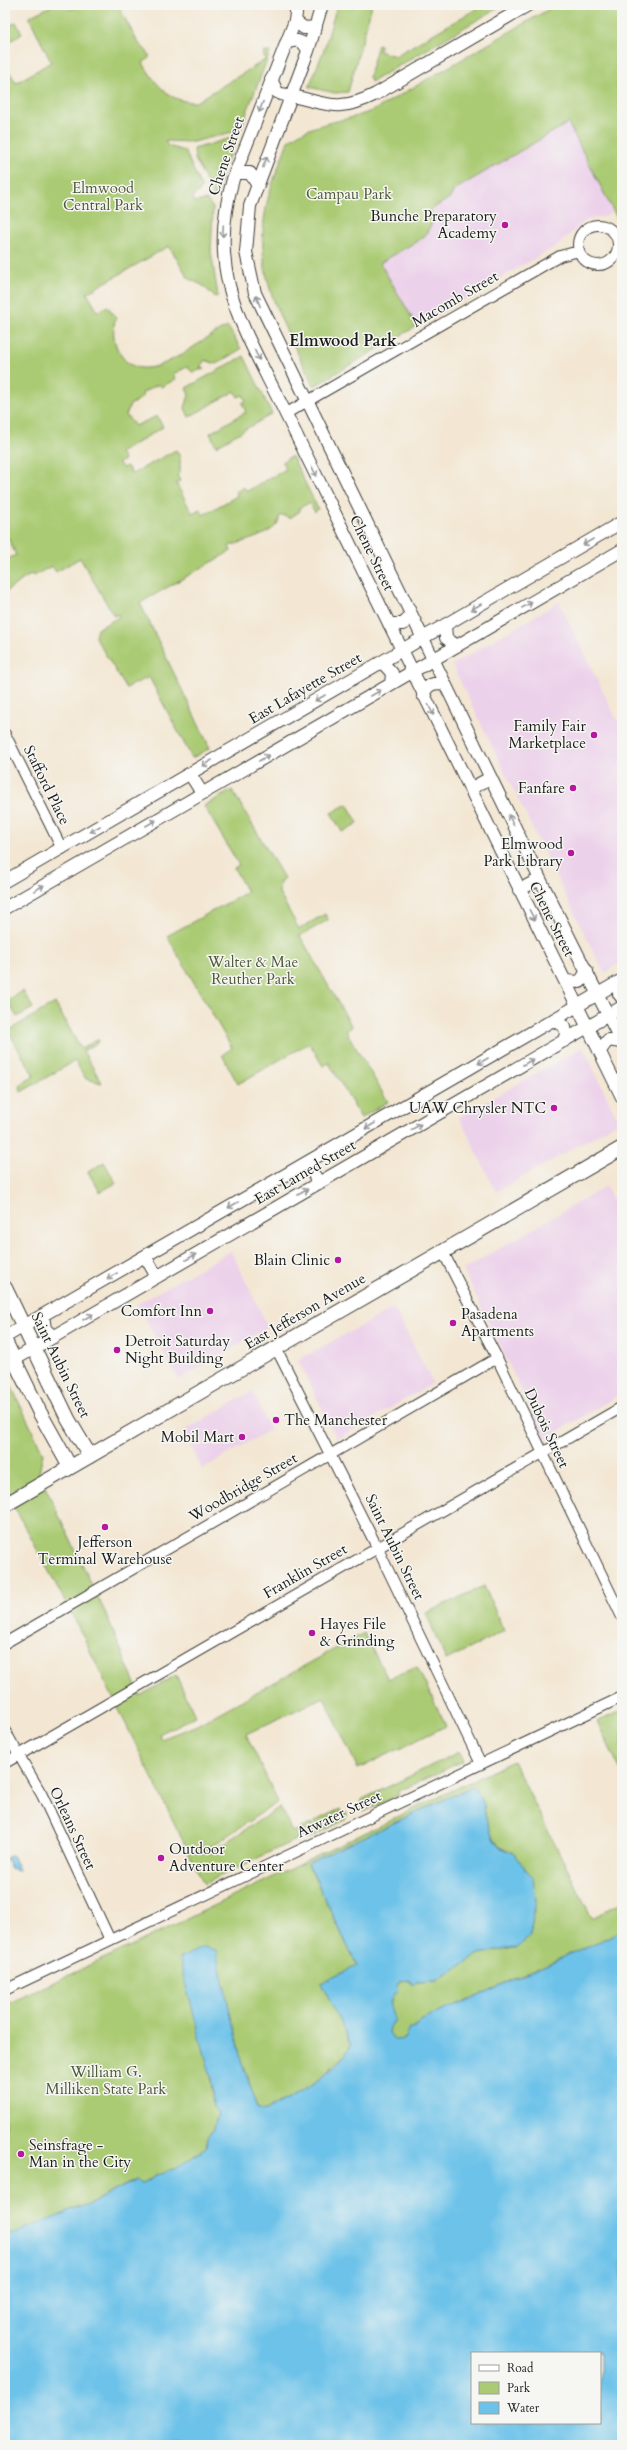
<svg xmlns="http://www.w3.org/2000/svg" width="627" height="2450" font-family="Cardo,serif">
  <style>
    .built { fill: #ecd1ea }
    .green { fill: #aacb73; stroke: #637448 }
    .water { fill: #6dc2e9; stroke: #446f82; fill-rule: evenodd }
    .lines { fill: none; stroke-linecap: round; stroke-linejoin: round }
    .minor-casing { stroke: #3c3a37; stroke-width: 12 }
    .tertiary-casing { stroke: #3c3a37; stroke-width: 14 }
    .secondary-casing { stroke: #3c3a37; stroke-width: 16 }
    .minor { stroke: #fff; stroke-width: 10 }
    .tertiary { stroke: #fff; stroke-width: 12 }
    .secondary { stroke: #fff; stroke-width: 14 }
    .oneway { stroke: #999 }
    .poi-dot { fill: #b5179e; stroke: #f6f6f2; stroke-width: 1.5 }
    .labels { text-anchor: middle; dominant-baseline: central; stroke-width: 3; stroke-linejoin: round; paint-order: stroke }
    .street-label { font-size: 15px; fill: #1c1c1c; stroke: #f6f6f2 }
    .park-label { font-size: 15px; fill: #4e593a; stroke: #f6f6f2 }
    .poi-label { font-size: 15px; fill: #1c1c1c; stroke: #f6f6f2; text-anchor: end }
    .neighbourhood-label { font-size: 16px; font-weight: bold; fill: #1c1c1c; stroke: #f6f6f2 }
  </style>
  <rect width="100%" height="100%" fill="#f6f6f2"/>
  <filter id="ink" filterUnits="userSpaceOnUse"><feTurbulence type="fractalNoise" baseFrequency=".025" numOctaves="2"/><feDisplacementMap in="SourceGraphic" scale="8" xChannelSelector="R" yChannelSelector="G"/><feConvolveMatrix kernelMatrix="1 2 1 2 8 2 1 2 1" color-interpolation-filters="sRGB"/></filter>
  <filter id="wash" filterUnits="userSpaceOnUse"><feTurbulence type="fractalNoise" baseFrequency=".012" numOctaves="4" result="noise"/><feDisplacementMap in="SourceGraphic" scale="16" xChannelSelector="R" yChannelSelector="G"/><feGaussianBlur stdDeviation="0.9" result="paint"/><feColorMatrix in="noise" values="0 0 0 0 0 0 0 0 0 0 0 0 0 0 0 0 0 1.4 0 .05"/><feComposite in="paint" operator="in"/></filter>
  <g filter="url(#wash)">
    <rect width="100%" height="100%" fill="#f3e7d3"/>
    <path class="built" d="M568 123 615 211 606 216 589 219 581 224 558 245 417 326 380 263 424 237 427 205Z
      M559 602 622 730V962L604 973 452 665Z
      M583 1047 619 1122 496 1192 459 1117Z
      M606 1186 622 1218V1393L545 1439 463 1270Z
      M231 1251 268 1327 179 1380 137 1304Z
      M394 1308 433 1383 337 1439 298 1360Z
      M252 1391 270 1430 202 1469 184 1431Z"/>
    <path class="green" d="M53 5H64L69 10 80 5H118L137 41 149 54V58L143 63C155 83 169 103 196 102L265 60 263 52H270L240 130 193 142 165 141 168 146 185 151 201 187 199 192 192 197 194 202 207 200 213 208 211 252 218 296 215 297 202 285 189 279 169 246 87 293 98 312 107 306 116 317C112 328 113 342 119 352 144 396 199 337 228 327L241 349 216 364 205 360 200 367 205 369 192 372 187 367 173 374 176 379 161 387 159 384 142 393 143 397 130 405 126 415 135 426 157 416 163 427 120 453 124 460 119 463 122 468 127 466 132 474 176 450 180 457V472L177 475 180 481 176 483 192 513 200 509 203 515 237 496 236 492 244 487 247 491 286 469 282 462 292 456 318 509 315 512 309 503 299 508 300 511 290 518 282 515 279 517C281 533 241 542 229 546L231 551 140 603 210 748 192 758 149 677 126 688 95 637 97 629 119 617 118 614 114 616 80 558 56 572 52 566 33 576 31 574 5 592V560L16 555 5 532V64L16 83 51 62 29 17Z
      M337 5H372L348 92 335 93 309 87 325 47Z
      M483 5H503L371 82 369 76 378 44 381 45 379 51 395 56Z
      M556 5H622V228L568 123 454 190 450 198 430 210 435 218 424 237 380 263 417 326 314 386C285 326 252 278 266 208 270 185 281 162 288 141 316 120 346 123 376 109Z
      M16 22 22 34 5 44V28Z
      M231 138 235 140 226 164 223 163 220 169 223 171 215 197H214L195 159 194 149Z
      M244 356 272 414 216 446 210 433 246 412 242 403 246 401 243 395 238 397 235 391 189 417 185 408 189 395 186 388Z
      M232 790 284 878 280 882 279 893 299 929 325 914 328 920 300 936 352 1027 346 1031 388 1102 361 1118 329 1063 323 1066 309 1043 238 1084 222 1055 232 1048 167 936 247 892 234 868 239 865 204 806Z
      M347 804 358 823 342 832 331 813Z
      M23 991 33 1008 17 1017 7 1000Z
      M55 1003 81 1049 98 1039 99 1042 83 1051 102 1083 86 1079 75 1061 21 1092 20 1085 34 1076 8 1031Z
      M104 1162 116 1183 100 1192 88 1172Z
      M5 1373 43 1453 39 1474 105 1612 140 1696 176 1675 195 1716 159 1734 161 1739 195 1726 364 1633 388 1679 417 1667 446 1726 358 1769 324 1697 246 1734 278 1802 213 1845 215 1849 280 1807 292 1832 313 1823 314 1826 297 1834 299 1838 204 1884 73 1616 5 1490Z
      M484 1586 504 1631 446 1660 426 1613Z
      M622 1710V1773L597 1722Z
      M459 1752 463 1761 397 1792 399 1795 363 1812 360 1805 362 1804 361 1800Z
      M513 1761 592 1918 622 1902V1931L420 2021 405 2039 395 2040 389 2033 390 2025 395 2021 390 2002 400 1981 407 1980 413 1984 416 1982 436 1981 479 1954 519 1947 530 1935 536 1900 532 1878 513 1853 501 1848 493 1839 485 1815 484 1804 473 1786 308 1864 357 1966 322 1983 350 2043 349 2051 316 2084 263 2111 258 2108 241 2060 211 2077 213 2107 218 2113 214 2129 208 2137 206 2147 177 2168 157 2174 143 2183 135 2180 89 2204 5 2237V2005L133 1945Z
      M340 1809 342 1813 345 1812 347 1814 345 1820 307 1839 306 1835 302 1837 300 1835 318 1827 315 1821Z"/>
    <path class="water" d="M473 1786 484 1804 485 1815 493 1839 501 1848 513 1853 533 1878 536 1900 530 1935 519 1947 479 1954 436 1981 416 1982 413 1985 409 1980 400 1981 396 1987 398 1992 393 1994C389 2004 390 2011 395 2021L390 2025 389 2033 395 2040 405 2039 410 2029 416 2028 420 2021 622 1931V2445H5V2237L89 2204 136 2180 143 2183 157 2174 177 2168 206 2147 208 2137 214 2129 218 2113 213 2107 211 2077 181 1968 180 1958 204 1947 216 1950 241 2060 258 2108 265 2111C289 2097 346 2071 350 2043L321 1983 357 1966 308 1863ZM472 2353H600V2423H472Z
      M12 1855 19 1870 16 1871 14 1868 11 1869 6 1858Z"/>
  </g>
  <g filter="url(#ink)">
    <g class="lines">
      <defs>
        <path id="minor" d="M578 245a20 20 0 1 1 40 0a20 20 0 1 1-40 0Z
          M285 414 560 256 579 251
          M5 734 62 849
          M443 1252 497 1358 622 1617
          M276 1348 377 1547 481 1764
          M5 1643 497 1358
          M5 1731 42 1795 110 1940
          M5 1763 622 1407
          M5 1990 622 1697"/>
        <path id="tertiary" d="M297 5 295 21 233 179C206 272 241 323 281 404L622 1097
          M322 5 308 51 250 206 246 252 255 293 540 879 622 1043
          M295 21 304 28 316 27
          M286 43C296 39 304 40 308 51
          M271 79 277 92 281 94C322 100 333 116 376 94L528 5
          M235 173H250L257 184
          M389 624H403L411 616
          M445 625 446 638 457 646
          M382 662 392 673 391 684
          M423 695C428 684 433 682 445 684
          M190 774 202 793
          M470 789 490 778
          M5 881 622 522
          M519 890 540 879
          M5 908 622 550
          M565 981 580 982 587 971
          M618 982 619 994 622 998
          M553 1020 565 1027 566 1033 564 1041
          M600 1051 608 1040 621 1042
          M307 1163 319 1183
          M145 1256 157 1277
          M43 1315 45 1329 54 1337
          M5 1337 622 980
          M5 1365 622 1007"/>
        <path id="secondary" d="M5 1288 68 1419 90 1456
          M5 1341 40 1413 70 1467
          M5 1505 622 1148"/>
      </defs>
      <use href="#minor" class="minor-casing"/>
      <use href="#tertiary" class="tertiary-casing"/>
      <use href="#secondary" class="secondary-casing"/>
      <use href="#minor" class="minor"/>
      <use href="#tertiary" class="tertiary"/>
      <use href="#secondary" class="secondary"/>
    </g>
    <defs><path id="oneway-shaft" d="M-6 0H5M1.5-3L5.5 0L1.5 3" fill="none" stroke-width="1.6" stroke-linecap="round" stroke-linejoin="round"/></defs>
    <g class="oneway">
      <use href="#oneway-shaft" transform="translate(261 107) rotate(111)"/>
      <use href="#oneway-shaft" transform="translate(265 162) rotate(-69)"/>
      <use href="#oneway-shaft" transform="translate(223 231) rotate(93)"/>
      <use href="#oneway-shaft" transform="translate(258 301) rotate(-112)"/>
      <use href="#oneway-shaft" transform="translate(257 355) rotate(64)"/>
      <use href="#oneway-shaft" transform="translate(314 471) rotate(64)"/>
      <use href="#oneway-shaft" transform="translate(588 542) rotate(150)"/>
      <use href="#oneway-shaft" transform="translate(527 605) rotate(-30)"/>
      <use href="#oneway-shaft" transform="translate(476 607) rotate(150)"/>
      <use href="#oneway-shaft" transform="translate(376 693) rotate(-30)"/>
      <use href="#oneway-shaft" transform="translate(320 698) rotate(150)"/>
      <use href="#oneway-shaft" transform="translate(431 710) rotate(64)"/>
      <use href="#oneway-shaft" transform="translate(264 758) rotate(-30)"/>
      <use href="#oneway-shaft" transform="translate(207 763) rotate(150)"/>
      <use href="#oneway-shaft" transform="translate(511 820) rotate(-116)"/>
      <use href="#oneway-shaft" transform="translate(151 823) rotate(-30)"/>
      <use href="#oneway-shaft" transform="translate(95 829) rotate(150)"/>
      <use href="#oneway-shaft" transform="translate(39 888) rotate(-30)"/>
      <use href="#oneway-shaft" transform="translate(532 915) rotate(63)"/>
      <use href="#oneway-shaft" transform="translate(483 1061) rotate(150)"/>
      <use href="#oneway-shaft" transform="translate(528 1062) rotate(-30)"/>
      <use href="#oneway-shaft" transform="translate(370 1126) rotate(150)"/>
      <use href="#oneway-shaft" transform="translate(416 1127) rotate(-30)"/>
      <use href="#oneway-shaft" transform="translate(303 1192) rotate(-30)"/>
      <use href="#oneway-shaft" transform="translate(233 1205) rotate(150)"/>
      <use href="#oneway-shaft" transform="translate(191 1257) rotate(-30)"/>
      <use href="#oneway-shaft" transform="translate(112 1276) rotate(150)"/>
      <use href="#oneway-shaft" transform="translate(88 1317) rotate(-30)"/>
    </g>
  </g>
  <g class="poi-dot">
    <circle cx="505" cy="225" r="4"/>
    <circle cx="594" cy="735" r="4"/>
    <circle cx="573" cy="788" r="4"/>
    <circle cx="571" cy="853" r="4"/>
    <circle cx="554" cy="1108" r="4"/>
    <circle cx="338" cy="1260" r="4"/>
    <circle cx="210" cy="1311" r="4"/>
    <circle cx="453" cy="1323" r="4"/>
    <circle cx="117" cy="1350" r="4"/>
    <circle cx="276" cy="1420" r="4"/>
    <circle cx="242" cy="1437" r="4"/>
    <circle cx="105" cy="1527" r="4"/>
    <circle cx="312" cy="1633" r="4"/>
    <circle cx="161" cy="1858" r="4"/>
    <circle cx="21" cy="2154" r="4"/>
  </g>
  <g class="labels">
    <g class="street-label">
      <text transform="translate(226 156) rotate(-71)">Chene Street</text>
      <text transform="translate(455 299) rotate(-30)">Macomb Street</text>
      <text transform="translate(372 553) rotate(64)">Chene Street</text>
      <text transform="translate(305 688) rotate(-30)">East Lafayette Street</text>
      <text transform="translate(47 785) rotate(64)">Stafford Place</text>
      <text transform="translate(552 919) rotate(63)">Chene Street</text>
      <text transform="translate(305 1172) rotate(-30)">East Larned Street</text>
      <text transform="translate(305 1311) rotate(-30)">East Jefferson Avenue</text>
      <text transform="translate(61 1365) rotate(64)">Saint Aubin Street</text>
      <text transform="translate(547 1428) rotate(65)">Dubois Street</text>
      <text transform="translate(243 1487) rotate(-30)">Woodbridge Street</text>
      <text transform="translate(395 1547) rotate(64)">Saint Aubin Street</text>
      <text transform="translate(305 1571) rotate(-30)">Franklin Street</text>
      <text transform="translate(339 1814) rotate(-25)">Atwater Street</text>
      <text transform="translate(73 1828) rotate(65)">Orleans Street</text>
    </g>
    <g class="park-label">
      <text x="103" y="188">Elmwood<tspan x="103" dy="17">Central Park</tspan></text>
      <text x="349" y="194">Campau Park</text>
      <text x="253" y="962">Walter &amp; Mae<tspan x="253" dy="17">Reuther Park</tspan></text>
      <text x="106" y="2072">William G.<tspan x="106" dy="17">Milliken State Park</tspan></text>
    </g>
    <g class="poi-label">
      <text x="497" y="216">Bunche Preparatory<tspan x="497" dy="17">Academy</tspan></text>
      <text x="586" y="726">Family Fair<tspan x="586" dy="17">Marketplace</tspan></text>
      <text x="565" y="788">Fanfare</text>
      <text x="563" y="844">Elmwood<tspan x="563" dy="17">Park Library</tspan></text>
      <text x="546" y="1108">UAW Chrysler NTC</text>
      <text x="330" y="1260">Blain Clinic</text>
      <text x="202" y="1311">Comfort Inn</text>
      <text x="461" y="1314" text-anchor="start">Pasadena<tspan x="461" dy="17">Apartments</tspan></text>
      <text x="125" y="1341" text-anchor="start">Detroit Saturday<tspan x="125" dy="17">Night Building</tspan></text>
      <text x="284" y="1420" text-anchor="start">The Manchester</text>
      <text x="234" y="1437">Mobil Mart</text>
      <text x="105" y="1542" text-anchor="middle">Jefferson<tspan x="105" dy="17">Terminal Warehouse</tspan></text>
      <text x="320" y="1624" text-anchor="start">Hayes File<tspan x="320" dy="17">&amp; Grinding</tspan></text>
      <text x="169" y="1849" text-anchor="start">Outdoor<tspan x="169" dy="17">Adventure Center</tspan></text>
      <text x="29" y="2145" text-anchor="start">Seinsfrage -<tspan x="29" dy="17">Man in the City</tspan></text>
    </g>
    <g class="neighbourhood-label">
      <text x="343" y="341">Elmwood Park</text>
    </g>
  </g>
  <rect width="627" height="2450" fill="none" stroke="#f6f6f2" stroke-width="20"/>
  <rect x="471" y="2352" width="130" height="72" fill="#f6f6f2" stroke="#9f9f9c"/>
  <rect x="479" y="2365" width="20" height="6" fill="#ffffff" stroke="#9f9f9c"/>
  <text x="507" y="2372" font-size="12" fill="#1c1c1c">Road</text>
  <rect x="479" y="2382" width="20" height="12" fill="#aacb73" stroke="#9f9f9c"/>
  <text x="507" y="2392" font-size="12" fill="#1c1c1c">Park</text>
  <rect x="479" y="2402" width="20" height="12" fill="#6dc2e9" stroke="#9f9f9c"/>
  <text x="507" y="2412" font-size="12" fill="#1c1c1c">Water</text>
</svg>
